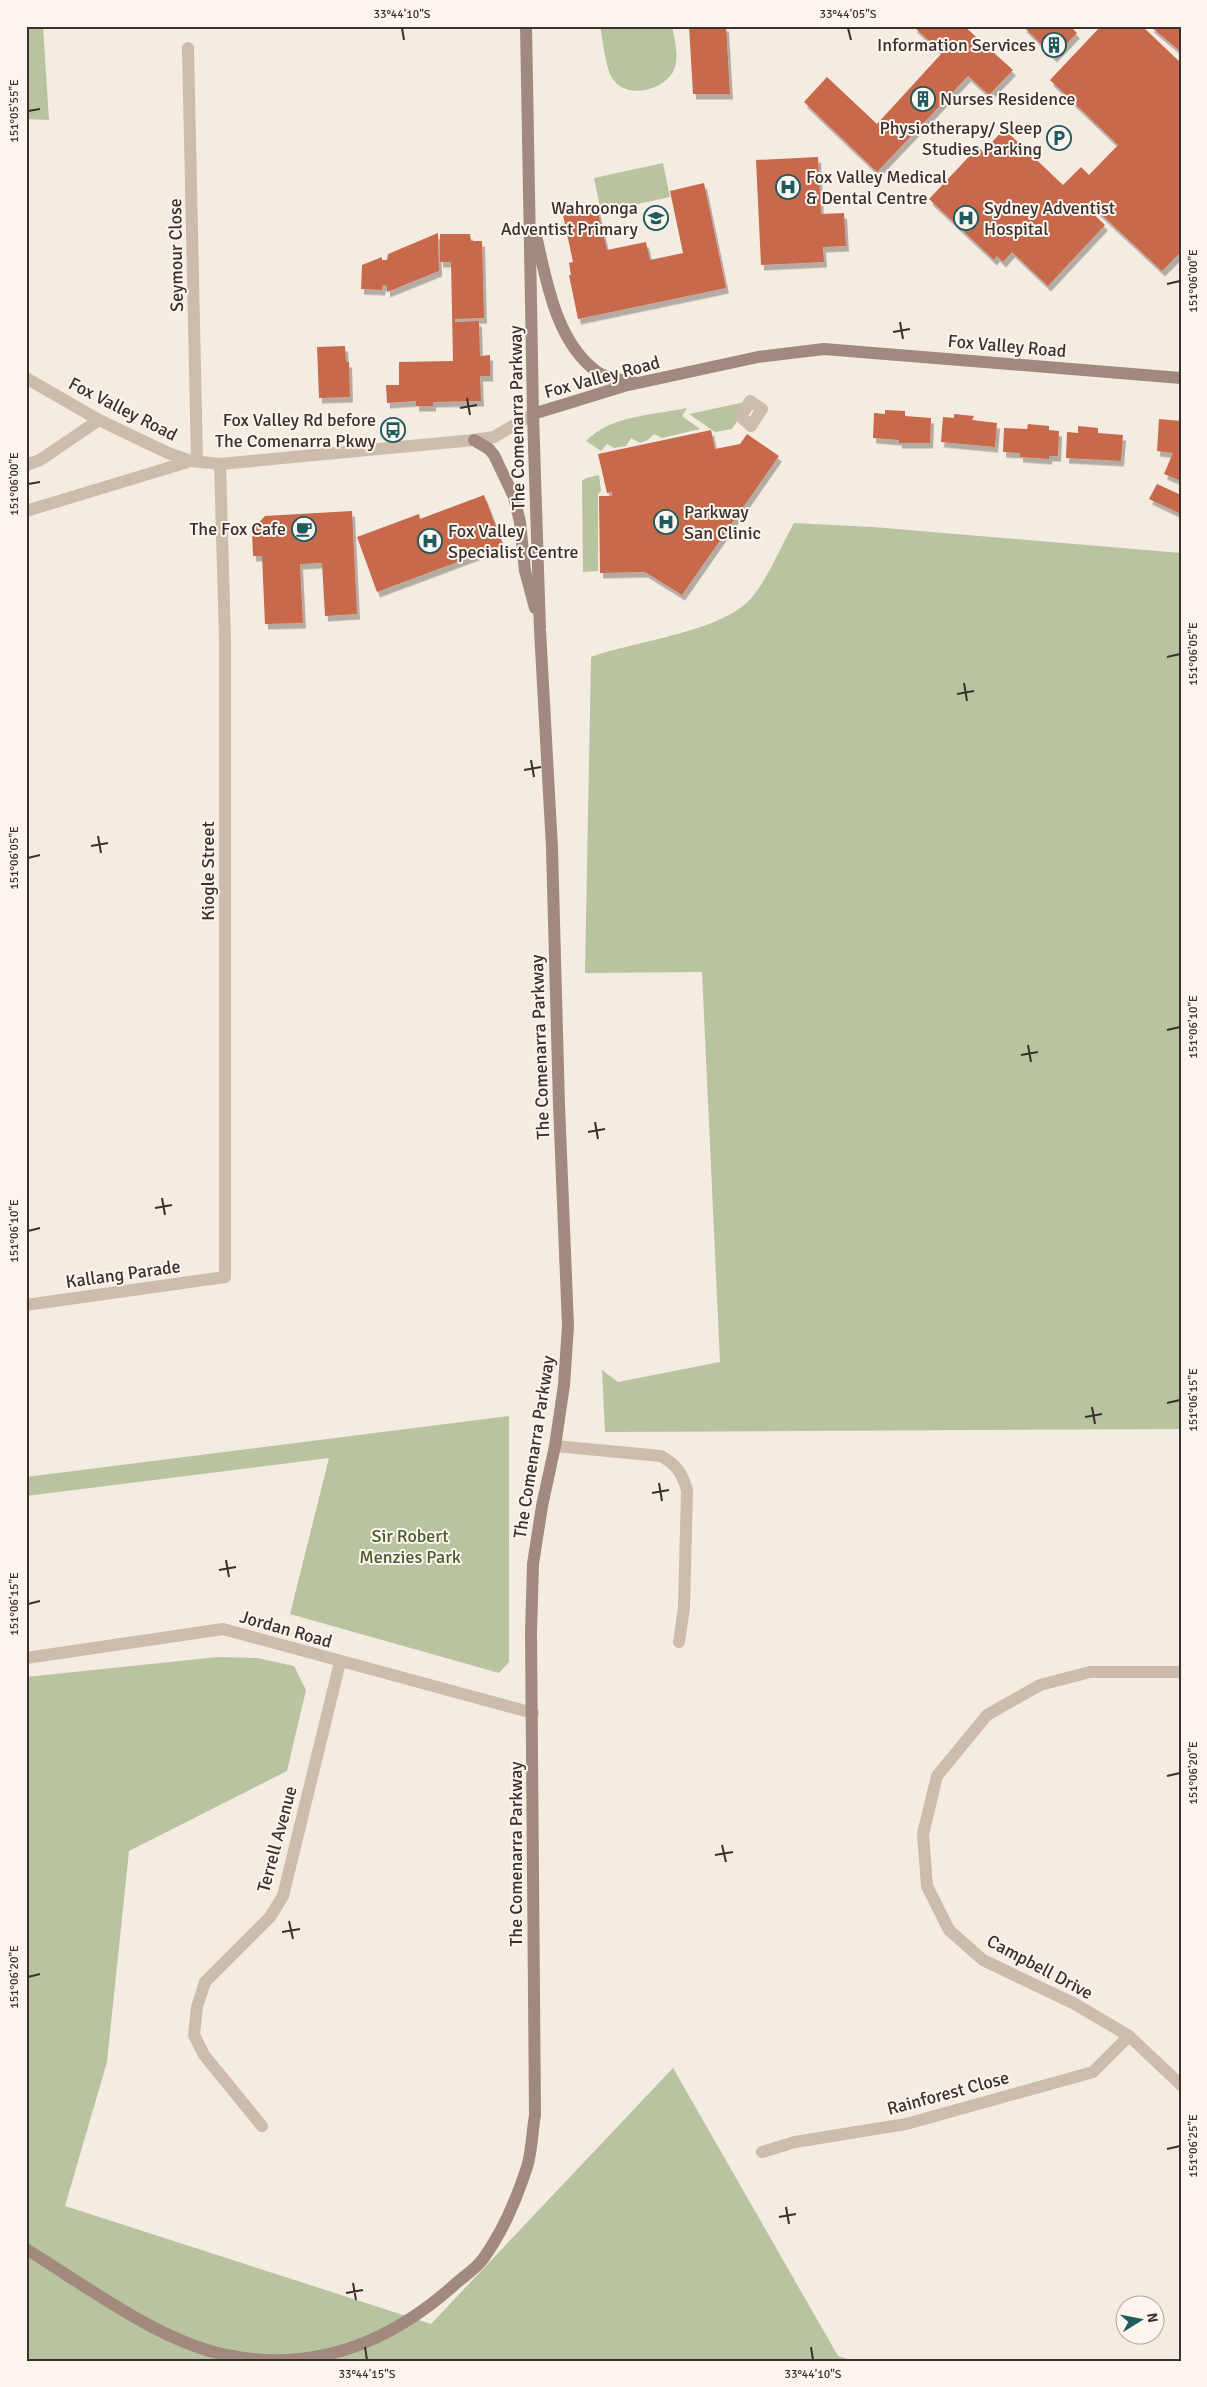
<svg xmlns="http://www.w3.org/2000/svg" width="1207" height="2387" font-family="Signika,sans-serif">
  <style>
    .green { fill: #b8c4a0 }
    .building { fill: #c8694b; filter: url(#shadow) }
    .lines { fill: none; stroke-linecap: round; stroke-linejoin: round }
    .pedestrian { stroke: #cdbbac; stroke-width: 12 }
    .minor { stroke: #cdbbac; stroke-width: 12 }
    .tertiary { stroke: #cdbbac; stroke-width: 12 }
    .secondary { stroke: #a18a7d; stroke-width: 12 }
    .ticks { fill: none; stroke: #3b302b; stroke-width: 2 }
    .labels { text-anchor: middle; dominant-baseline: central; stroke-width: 4; stroke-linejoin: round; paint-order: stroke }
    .poi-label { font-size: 18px; fill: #3b302b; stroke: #fbf5ee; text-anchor: end }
    .street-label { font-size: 18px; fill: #3b302b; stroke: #fbf5ee }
    .park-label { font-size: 18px; fill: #4a5a2e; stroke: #fbf5ee }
    .neatline { fill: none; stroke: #3b302b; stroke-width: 2 }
    .ticks-label { font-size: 12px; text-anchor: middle; fill: #3b302b }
  </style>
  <defs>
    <filter id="shadow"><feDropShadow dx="3" dy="5.5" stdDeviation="0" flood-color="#0004"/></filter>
  </defs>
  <rect width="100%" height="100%" fill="#f4ebe1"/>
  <path class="green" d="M26 26H43L49 120 26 119Z
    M600 26H672C675 41 680 58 673 72 661 92 623 100 611 76 605 64 603 40 600 26Z
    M663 163 670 197 601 212 594 178Z
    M750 401 732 429 715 432 689 414Z
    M687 408 682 416 700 429 662 438 654 434 648 440 640 443 631 438 626 446 614 448 607 444 601 451 586 441C611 415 654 415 687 408Z
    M599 475 601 491 598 494V571L583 572 582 481 586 478Z
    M794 523 873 527 1181 553V1429L605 1432 602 1370 618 1382 720 1362 702 972 585 973 591 657C634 641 725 632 753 596 769 576 781 546 794 523Z
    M509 1416V1662L499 1673 290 1614 329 1458 26 1496V1477Z
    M218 1657 257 1658 294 1666 306 1690 287 1771 129 1851 107 2062 65 2206 431 2324 673 2068 838 2356 854 2361H26V1677Z"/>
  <path class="building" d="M689 26H726L730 94H693Z
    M913 26H964L1013 70 989 95 968 76 877 172 804 102 827 77 877 124 942 53Z
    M1023 26H1070L1077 33 1054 57Z
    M1101 26H1142L1181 63V252L1162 271 1089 203 1085 206 1105 225 1048 286 1012 252 1003 262 997 256 994 260 929 199 978 147 983 152 1004 129 1063 185 1081 167 1089 175 1118 145 1050 80Z
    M1150 26H1181V52L1175 47Z
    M818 157 821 214 844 213 846 246 823 247 824 262 761 265 756 160Z
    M704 183 726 288 578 319 569 275H571L569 263 573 262 563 215 597 208 607 250 646 242 650 260 683 253 670 191Z
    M438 233 439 271 387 292V286L383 285 382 290 361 289 362 265 382 257V260H387L388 254Z
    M440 234H470L471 241H482L484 318 455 319V322L479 321 480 356 490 355V376H480L481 401 433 402V406H416V401L387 403 386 385H399V362L453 361 451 262H440Z
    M345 346 346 362H349L350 397 319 398 317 347Z
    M885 410 905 411V416L931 418 930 443H899V440L873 438 874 413 885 414Z
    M954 414 974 416 972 420 997 423 995 447 941 442 943 417 954 418Z
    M1159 419 1181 421V481L1164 474 1173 453 1157 451Z
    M1028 424 1049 426V430L1059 431 1058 456H1049V459L1020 457V453L1003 452 1004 428 1027 429Z
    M1078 426 1098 428V433L1123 435 1121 461 1066 458 1067 432 1078 433Z
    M711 430 715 449 740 444 747 434 779 456 682 595 645 572 600 573 599 496H612V492L607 493 598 454Z
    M1157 484 1181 495V514L1149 499Z
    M484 495 503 545 377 592 357 537 419 514 420 519Z
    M352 511 357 614 325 616 322 563 300 564 303 623 265 624 262 556H253L252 530 265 516Z"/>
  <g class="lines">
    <path class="pedestrian" d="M750 401 762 409 751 426 741 417Z"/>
    <path class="minor" d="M188 48 197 461
      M26 378 99 420
      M26 1305 225 1277V640L220 464
      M555 1446 661 1456C677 1465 682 1473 687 1490L684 1608 679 1642
      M26 1658 223 1629 533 1713
      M1181 1672H1090L1040 1685 987 1715 937 1776 923 1834 927 1886 949 1930 983 1960 1075 2004 1129 2036 1181 2085
      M262 2126 204 2055 194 2035 197 2007 205 1982 270 1917 283 1896 340 1662
      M762 2152 795 2142 906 2124 1093 2072 1129 2036"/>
    <path class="tertiary" d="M26 465 40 460 99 420 168 453 191 461 220 464 474 440 494 437 533 414
      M26 511 191 461"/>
    <path class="secondary" d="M537 240C547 284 557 342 596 371 605 378 621 380 633 382
      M533 414 624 386 758 357 824 349 1181 378
      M474 440 489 449 494 455 514 497 520 522 525 571 535 608
      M26 2249C85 2285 158 2341 226 2355 313 2373 387 2344 452 2287 461 2278 475 2270 483 2259 502 2233 517 2198 527 2167 532 2151 532 2132 535 2115L531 1633 533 1564 542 1506 555 1446 564 1385 568 1326 559 1105 552 848 540 630 533 414 526 26"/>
  </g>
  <path class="ticks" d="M402 28 404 40M848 28 851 40M28 111 40 109M1167 284 1180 281M900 322 903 339M893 332 910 329M467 398 470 415M460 408 477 405M28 484 40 482M1167 657 1180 654M964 683 967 701M957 694 974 691M531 760 534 777M524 770 541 767M98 836 101 853M91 846 108 843M28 858 40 855M1167 1030 1180 1027M1028 1045 1031 1062M1021 1055 1038 1052M595 1122 598 1139M588 1132 605 1129M162 1198 165 1215M155 1208 172 1205M28 1231 40 1228M1167 1403 1180 1400M1092 1407 1095 1424M1085 1417 1102 1414M659 1483 662 1501M652 1493 669 1490M226 1560 229 1577M219 1570 236 1567M28 1604 40 1601M1167 1776 1180 1773M722 1845 726 1862M715 1855 733 1852M289 1921 293 1939M282 1932 300 1929M28 1977 40 1974M1167 2149 1180 2146M786 2207 789 2224M779 2217 796 2214M353 2283 356 2300M346 2293 363 2290M365 2347 367 2360M811 2347 813 2360"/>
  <defs>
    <symbol id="building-ring" viewBox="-11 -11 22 22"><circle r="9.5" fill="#fbf5ee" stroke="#1f5a5e" stroke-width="1.5"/><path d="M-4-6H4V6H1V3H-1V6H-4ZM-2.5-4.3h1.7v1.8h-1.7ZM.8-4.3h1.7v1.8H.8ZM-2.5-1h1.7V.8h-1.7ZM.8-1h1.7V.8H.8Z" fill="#1f5a5e"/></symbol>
    <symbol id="parking-ring" viewBox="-11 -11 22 22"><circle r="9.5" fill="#fbf5ee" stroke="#1f5a5e" stroke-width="1.5"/><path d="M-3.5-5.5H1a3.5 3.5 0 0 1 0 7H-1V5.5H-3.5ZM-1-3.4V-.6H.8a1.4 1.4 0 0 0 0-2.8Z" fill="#1f5a5e"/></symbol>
    <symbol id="hospital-ring" viewBox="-11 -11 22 22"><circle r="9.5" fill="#fbf5ee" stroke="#1f5a5e" stroke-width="1.5"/><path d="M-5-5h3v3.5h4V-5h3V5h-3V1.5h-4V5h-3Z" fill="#1f5a5e"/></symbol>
    <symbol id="school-ring" viewBox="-11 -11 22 22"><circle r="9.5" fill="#fbf5ee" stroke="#1f5a5e" stroke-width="1.5"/><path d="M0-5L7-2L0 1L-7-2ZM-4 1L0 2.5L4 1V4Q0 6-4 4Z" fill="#1f5a5e"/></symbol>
    <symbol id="bus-ring" viewBox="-11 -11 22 22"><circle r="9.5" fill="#fbf5ee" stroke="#1f5a5e" stroke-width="1.5"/><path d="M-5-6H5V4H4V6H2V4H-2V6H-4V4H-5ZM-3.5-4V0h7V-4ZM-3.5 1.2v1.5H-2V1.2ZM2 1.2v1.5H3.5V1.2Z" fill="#1f5a5e"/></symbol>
    <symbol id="cafe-ring" viewBox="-11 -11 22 22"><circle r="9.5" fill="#fbf5ee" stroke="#1f5a5e" stroke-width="1.5"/><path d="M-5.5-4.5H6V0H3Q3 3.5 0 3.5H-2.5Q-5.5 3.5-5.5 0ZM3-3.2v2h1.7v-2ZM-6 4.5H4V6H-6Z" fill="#1f5a5e"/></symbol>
  </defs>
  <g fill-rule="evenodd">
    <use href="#building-ring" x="1040" y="31" width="28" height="28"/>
    <use href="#building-ring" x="909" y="85" width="28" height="28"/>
    <use href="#parking-ring" x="1045" y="124" width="28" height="28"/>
    <use href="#hospital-ring" x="774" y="173" width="28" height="28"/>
    <use href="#school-ring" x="642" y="204" width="28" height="28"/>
    <use href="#hospital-ring" x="952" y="204" width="28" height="28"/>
    <use href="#bus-ring" x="379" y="416" width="28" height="28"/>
    <use href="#hospital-ring" x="652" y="508" width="28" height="28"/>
    <use href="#cafe-ring" x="290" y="515" width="28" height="28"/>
    <use href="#hospital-ring" x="416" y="527" width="28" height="28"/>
  </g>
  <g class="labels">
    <g class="poi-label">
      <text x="1036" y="45">Information Services</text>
      <text x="940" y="99" text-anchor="start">Nurses Residence</text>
      <text x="1042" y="128">Physiotherapy/ Sleep<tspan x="1042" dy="21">Studies Parking</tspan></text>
      <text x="806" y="177" text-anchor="start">Fox Valley Medical<tspan x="806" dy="21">&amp; Dental Centre</tspan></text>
      <text x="638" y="208">Wahroonga<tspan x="638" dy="21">Adventist Primary</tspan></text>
      <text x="984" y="208" text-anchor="start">Sydney Adventist<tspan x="984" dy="21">Hospital</tspan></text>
      <text x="376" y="420">Fox Valley Rd before<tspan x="376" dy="21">The Comenarra Pkwy</tspan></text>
      <text x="684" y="512" text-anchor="start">Parkway<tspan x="684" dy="21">San Clinic</tspan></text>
      <text x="286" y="529">The Fox Cafe</text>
      <text x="448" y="531" text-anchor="start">Fox Valley<tspan x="448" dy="21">Specialist Centre</tspan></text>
    </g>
    <g class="street-label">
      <text transform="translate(176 255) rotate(-91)">Seymour Close</text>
      <text transform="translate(1007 346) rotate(5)">Fox Valley Road</text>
      <text transform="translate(602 377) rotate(-15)">Fox Valley Road</text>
      <text transform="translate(123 409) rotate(27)">Fox Valley Road</text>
      <text transform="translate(517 418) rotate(-91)">The Comenarra Parkway</text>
      <text transform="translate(208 871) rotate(-90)">Kiogle Street</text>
      <text transform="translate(540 1047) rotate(-92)">The Comenarra Parkway</text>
      <text transform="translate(123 1274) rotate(-8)">Kallang Parade</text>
      <text transform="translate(534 1447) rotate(-81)">The Comenarra Parkway</text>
      <text transform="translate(286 1629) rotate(16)">Jordan Road</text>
      <text transform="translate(277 1839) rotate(-75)">Terrell Avenue</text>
      <text transform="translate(516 1854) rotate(-90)">The Comenarra Parkway</text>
      <text transform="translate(1040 1967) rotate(28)">Campbell Drive</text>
      <text transform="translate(948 2093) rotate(-15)">Rainforest Close</text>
    </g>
    <g class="park-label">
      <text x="410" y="1536">Sir Robert<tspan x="410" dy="21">Menzies Park</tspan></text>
    </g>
  </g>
  <rect width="1207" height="2387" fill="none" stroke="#fbf5ee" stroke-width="55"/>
  <g transform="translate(1140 2320) rotate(80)"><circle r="24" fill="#fbf5ee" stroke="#aea6a0"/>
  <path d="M0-4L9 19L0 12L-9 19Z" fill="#1f5a5e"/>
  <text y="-8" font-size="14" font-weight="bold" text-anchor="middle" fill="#3b302b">N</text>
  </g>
  <rect x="28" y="28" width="1152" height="2332" class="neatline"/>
  <g class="ticks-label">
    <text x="402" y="18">33°44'10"S</text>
    <text x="848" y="18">33°44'05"S</text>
    <text transform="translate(14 111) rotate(-90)" y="4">151°05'55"E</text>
    <text transform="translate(1193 281) rotate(-90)" y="4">151°06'00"E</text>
    <text transform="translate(14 484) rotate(-90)" y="4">151°06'00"E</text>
    <text transform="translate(1193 654) rotate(-90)" y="4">151°06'05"E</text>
    <text transform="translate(14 858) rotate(-90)" y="4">151°06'05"E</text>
    <text transform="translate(1193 1027) rotate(-90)" y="4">151°06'10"E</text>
    <text transform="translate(14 1231) rotate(-90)" y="4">151°06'10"E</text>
    <text transform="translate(1193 1400) rotate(-90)" y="4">151°06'15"E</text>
    <text transform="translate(14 1604) rotate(-90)" y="4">151°06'15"E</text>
    <text transform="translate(1193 1773) rotate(-90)" y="4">151°06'20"E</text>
    <text transform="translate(14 1977) rotate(-90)" y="4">151°06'20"E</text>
    <text transform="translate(1193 2146) rotate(-90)" y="4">151°06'25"E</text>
    <text x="367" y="2378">33°44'15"S</text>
    <text x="813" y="2378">33°44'10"S</text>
  </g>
</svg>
